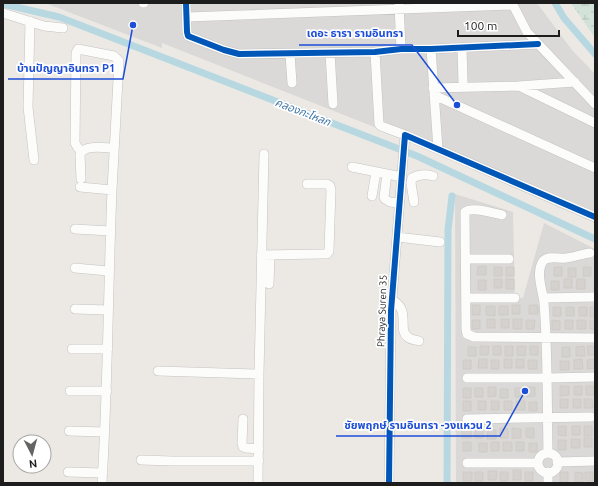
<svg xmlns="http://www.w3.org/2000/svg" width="598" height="486" font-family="Ubuntu,'Noto Sans Thai',sans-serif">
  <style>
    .residential { fill: #dbd9d7 }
    .wetland { fill: url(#wetland-marsh) }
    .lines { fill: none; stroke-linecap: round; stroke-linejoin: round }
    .canal { stroke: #b7d8e0; stroke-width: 7 }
    .building { fill: #d4d1ce; stroke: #cfcbc6 }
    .minor-casing { stroke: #c4c3c1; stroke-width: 10 }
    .minor { stroke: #fcfcfb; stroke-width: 9 }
    .cycleway-casing { stroke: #fff; stroke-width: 8 }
    .cycleway { stroke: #0057b8; stroke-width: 6 }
    .labels { text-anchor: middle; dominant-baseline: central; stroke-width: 3.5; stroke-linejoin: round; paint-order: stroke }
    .street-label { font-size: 10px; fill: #1d1d1d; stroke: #fff }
    .water-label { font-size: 11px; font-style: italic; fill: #4377a7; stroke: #fff }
    .leader { fill: none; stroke: #1d4ed8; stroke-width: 1.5 }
    .callout-dot { fill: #1d4ed8; stroke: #fff; stroke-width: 1.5 }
    .callout-label { font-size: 11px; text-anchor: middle; font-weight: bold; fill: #1d4ed8; stroke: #fff; stroke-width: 3.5; stroke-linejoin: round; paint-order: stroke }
  </style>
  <defs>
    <pattern id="wetland-marsh" width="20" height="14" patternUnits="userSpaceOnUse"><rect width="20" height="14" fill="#d3e2d9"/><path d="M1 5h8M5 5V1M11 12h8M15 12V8" fill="none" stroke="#b5c1ba"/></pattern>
  </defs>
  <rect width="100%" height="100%" fill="#ece9e5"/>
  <path class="residential" d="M45 3H537L572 50 595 74V223L397 136 162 43V48Z
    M455 194 513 212 515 298H523L544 223 595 249V483H456Z"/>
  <path class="wetland" d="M571 3H595V37L593 35Z"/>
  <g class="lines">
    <path class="canal" d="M555 3 564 18 595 54
      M3 4 59 17 417 156 595 239
      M447 483 448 230 452 196"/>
  </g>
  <path class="building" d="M478 266H486V275H477Z
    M494 267H502V276H494Z
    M506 267H514V276H506Z
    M554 267H562V276H554Z
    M583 267H591V276H583Z
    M568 268H576V277H568Z
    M494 279H502V288H494Z
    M506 279H514V289H506Z
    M564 279H572V288H564Z
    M577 279H585V289H576Z
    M478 280H486V290H478Z
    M551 281H559V290H551Z
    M472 305H480V315H472Z
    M512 305H520V314H512Z
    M529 305H538V314H529Z
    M486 306H495V316L486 315Z
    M499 306H508V315H499Z
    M553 307H561V316H553Z
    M566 307H574V316H566Z
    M579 307H587V316H579Z
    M590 307H595V317H590Z
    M487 319H495V328H487Z
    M501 319H509V328H501Z
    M513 319H522V329H513Z
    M472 320H480V329H472Z
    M526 320H535L534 329H526Z
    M552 320 560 321V330H552Z
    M565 320H573V329H565Z
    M577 320H586V329H577Z
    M590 320H595V329H590Z
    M480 346H489L488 355H480Z
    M493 346H501V355H493Z
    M505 346H513V356H505Z
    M517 346H526L525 356 517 355Z
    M530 346H538V355H530Z
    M584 346 585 356H576V347Z
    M587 346H595V355H588Z
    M468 347H476V356H468Z
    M562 347H570V357H562Z
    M479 359H487V368H478Z
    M504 359H512V368H504Z
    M516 359H524V368H516Z
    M582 359 583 369H574V360Z
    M595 359V368L587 369V360Z
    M463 360H471V369H463Z
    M491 360H499V369H491Z
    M528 360H537V369H528Z
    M560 361H569V370H560Z
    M560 386H569V395L560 396Z
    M574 386H582V395H574Z
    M586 386H594V395H586Z
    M488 387H496V396L488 397Z
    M527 387H535V396L527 397Z
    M463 388H471V398H463Z
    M475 388H483V397H475Z
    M515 388H523L524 397H515Z
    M500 389H508V398H500Z
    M560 399H568V408H560Z
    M573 399H581V408H573Z
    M584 399H592L593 408H584Z
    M463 401H471V411H463Z
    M478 401H486V410H478Z
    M491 401H499V410H491Z
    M504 401H512V410H504Z
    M516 401H525V410H516Z
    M529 402H537V411H529Z
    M558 426H566V436L558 435Z
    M572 426H580V435H572Z
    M584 426H592V436H584Z
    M500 428 508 429V438H500Z
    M512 428 521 429V438H512Z
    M526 428H534V438L526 437Z
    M462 429H471V438H462Z
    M475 429H483V438H475Z
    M488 430H496V439H487Z
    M584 438H592V447H584Z
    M571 439H580V448H571Z
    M558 440H566V450H558Z
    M463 442H471V451H463Z
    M491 442H499V451H491Z
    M503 442H512V451H503Z
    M516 442H524V451H516Z
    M479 443H487V452H479Z
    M529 443H537V452H529Z
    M513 470H521V480H513Z
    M488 471H497L496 480H488Z
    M463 472H472V481H463Z
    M475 472H483V481H475Z
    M500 472H508V481H500Z
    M525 472H533V481H525Z
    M560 472H568V482H560Z
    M575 472 583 473V482H575Z
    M585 472H593V481H585Z"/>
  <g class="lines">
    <defs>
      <path id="minor" d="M143 3H144
        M186 3 187 32 188 36 224 50 239 54 375 52 401 49H431L538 44
        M512 3 527 32 595 104
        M399 4 401 49
        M3 13 44 26 63 28
        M187 17 513 5
        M30 21 28 107 34 160
        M462 48 463 82
        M431 49 438 149
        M375 52 379 124 381 126 405 135
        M330 53 333 104
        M290 54 292 83
        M519 86 595 123
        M433 88 518 86 575 82
        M434 95 595 168
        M82 151 78 148 75 143 76 53 78 49 114 56 119 61 112 190
        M352 167 402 177
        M387 174 384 197 385 199 390 202 399 203
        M81 179 80 154C86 144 104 148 114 148
        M80 187 112 190C108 288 108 385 102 483
        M372 196 376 172
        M414 202 411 183 412 178C419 174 426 174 433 176
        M502 215C493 213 472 206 465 212L466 329 467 334 474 337 595 338
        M75 229 110 231
        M397 237 440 242
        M261 255 323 254H327L329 251 331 190 330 186 327 184H307
        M466 259H509
        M75 268 108 271
        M269 284 270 255
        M466 298H515
        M544 298 595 297
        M392 300C412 310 396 331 409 338 412 340 416 340 419 341
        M75 309 108 310
        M72 349H108
        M158 371 259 374
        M467 378H548L595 377
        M70 391H107
        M243 419 242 443 243 447 246 448 259 449
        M467 419 591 417
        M69 431 105 432
        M548 453C547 403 548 353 544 303 543 291 535 273 543 261 548 255 560 259 566 258 574 257 582 254 590 253
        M538 463a10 10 0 1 1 20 0a10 10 0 1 1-20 0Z
        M141 460 172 461H259
        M557 462 595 461
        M467 463H538
        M68 472 103 473
        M258 483 259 374 264 154
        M389 483 391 311 405 135 595 217
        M548 483V472"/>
    </defs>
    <use href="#minor" class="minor-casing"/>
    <use href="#minor" class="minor"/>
    <defs>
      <path id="cycleway" d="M186 3 187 32 188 36 224 50 239 54 375 52 401 49H431L538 44
        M389 483 391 311 405 135 595 217"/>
    </defs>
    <use href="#cycleway" class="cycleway-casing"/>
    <use href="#cycleway" class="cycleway"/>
  </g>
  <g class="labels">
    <g class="street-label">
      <text transform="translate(382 311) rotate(-88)">Phraya Suren 35</text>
    </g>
    <g class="water-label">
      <text transform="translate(303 112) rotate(21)">คลองกะโหลก</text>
    </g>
  </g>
  <path class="leader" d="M457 105L412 45H299M133 25L123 79H8M525 391L500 436H336"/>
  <g class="callout-dot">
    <circle cx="457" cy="105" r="4"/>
    <circle cx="133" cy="25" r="4"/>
    <circle cx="525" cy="391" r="4"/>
  </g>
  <g class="callout-label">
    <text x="355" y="37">เดอะ ธารา รามอินทรา</text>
    <text x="66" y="72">บ้านปัญญาอินทรา P1</text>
    <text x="418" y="429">ชัยพฤกษ์ รามอินทรา -วงแหวน 2</text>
  </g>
  <rect width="598" height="486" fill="none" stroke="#1d1d1d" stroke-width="8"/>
  <g transform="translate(32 454) rotate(174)"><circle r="19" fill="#ffffff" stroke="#a5a5a5"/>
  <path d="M0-3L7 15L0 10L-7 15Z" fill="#656463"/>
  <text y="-6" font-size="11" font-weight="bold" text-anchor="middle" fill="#1d1d1d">N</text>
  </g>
  <path d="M458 30v6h101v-6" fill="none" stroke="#1d1d1d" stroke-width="2"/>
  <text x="464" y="30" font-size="12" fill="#1d1d1d" stroke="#ffffff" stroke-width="3" paint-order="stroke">100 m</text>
</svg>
